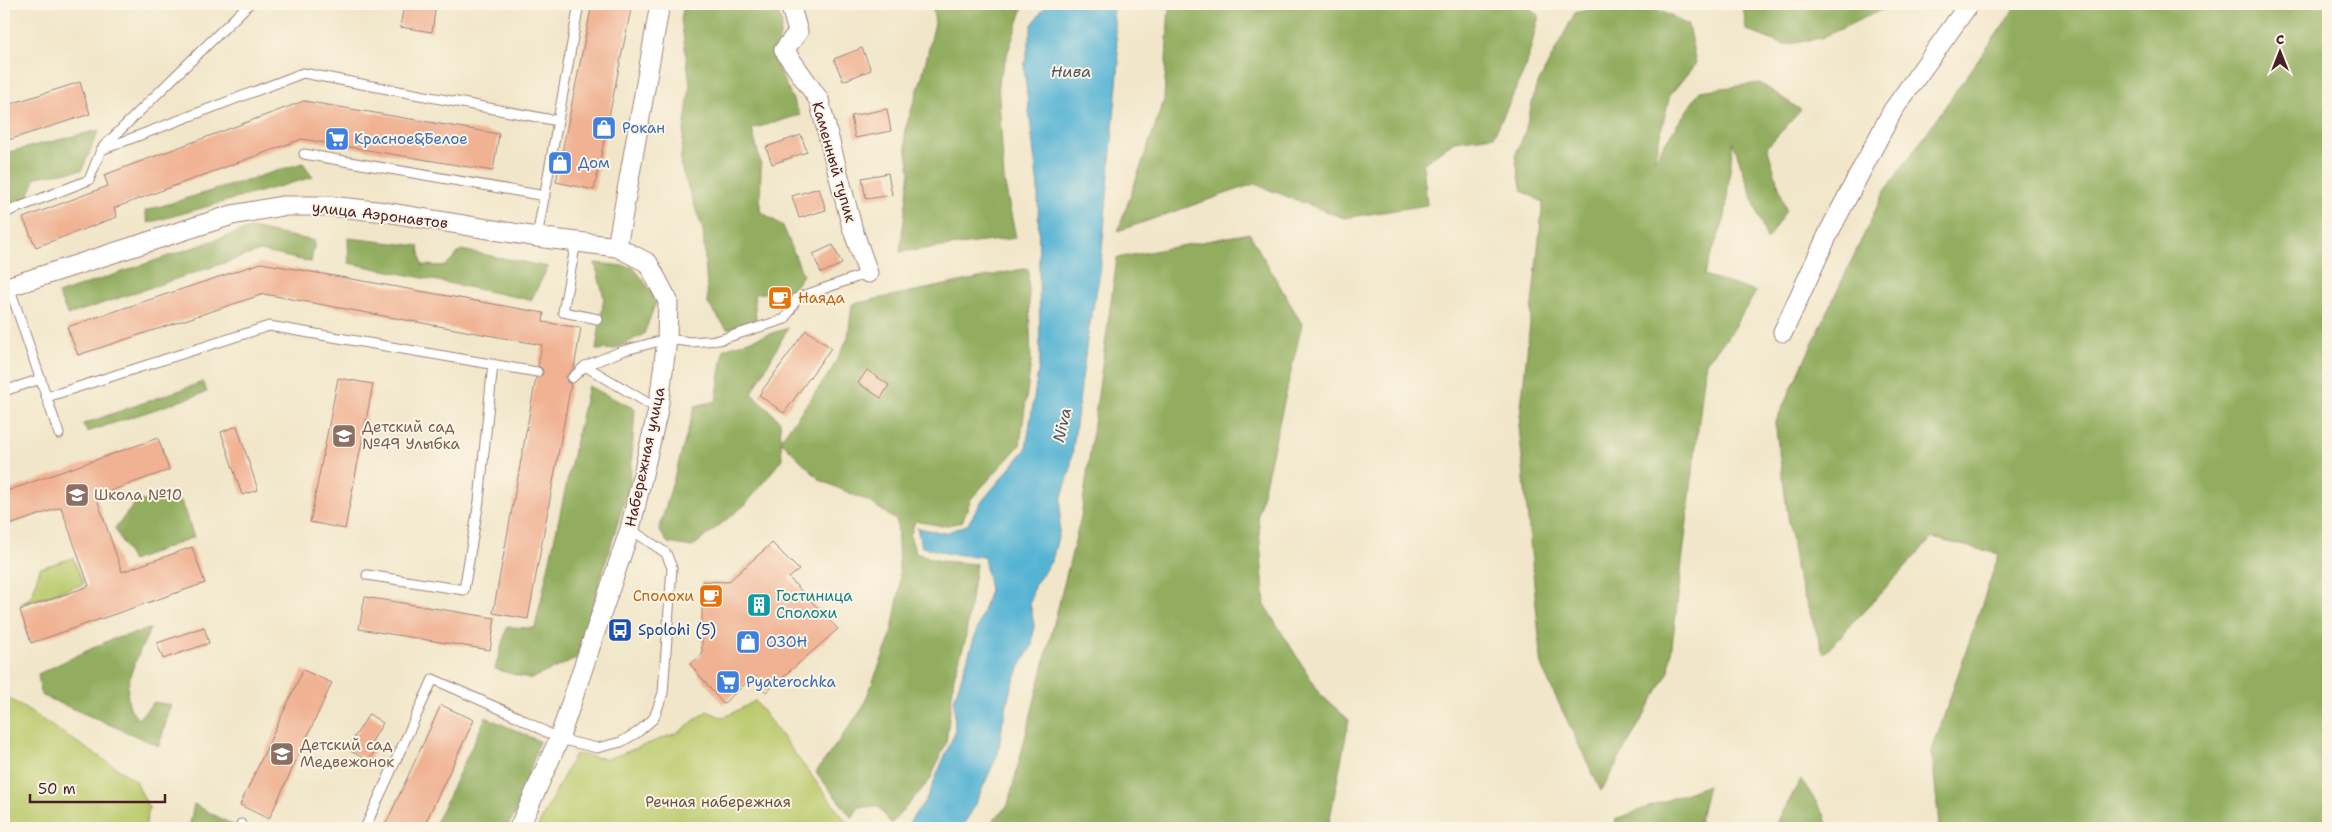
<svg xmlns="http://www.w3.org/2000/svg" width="2332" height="832" font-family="'Shantell Sans',sans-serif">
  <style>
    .green { fill: #b9c96b; stroke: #82744b }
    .forest { fill: #92ad5f; stroke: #6e6645 }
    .water { fill: #55b3d4; stroke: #506980 }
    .building { fill: #f0b293 }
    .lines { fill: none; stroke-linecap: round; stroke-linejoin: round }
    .service-casing { stroke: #9e827a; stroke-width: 11 }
    .minor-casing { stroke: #9e827a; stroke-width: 21 }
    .service { stroke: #fff; stroke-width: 9 }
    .minor { stroke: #fff; stroke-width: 19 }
    .labels { text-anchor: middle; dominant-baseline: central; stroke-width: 4; stroke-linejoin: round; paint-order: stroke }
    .shop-label { font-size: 15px; fill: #366cbe; stroke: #fcf5e5; text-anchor: start }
    .street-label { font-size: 15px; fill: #4a1f2b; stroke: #fcf5e5 }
    .food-label { font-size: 15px; fill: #c56008; stroke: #fcf5e5; text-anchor: start }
    .education-label { font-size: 15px; fill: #785e54; stroke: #fcf5e5; text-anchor: start }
    .culture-label { font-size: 15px; fill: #0d838f; stroke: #fcf5e5; text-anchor: start }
    .transit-label { font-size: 15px; fill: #164399; stroke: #fcf5e5; text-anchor: start }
    .park-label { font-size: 15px; fill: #6b523e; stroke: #fcf5e5 }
    .water-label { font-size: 16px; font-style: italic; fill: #4e5366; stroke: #fcf5e5 }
  </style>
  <rect width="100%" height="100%" fill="#fcf5e5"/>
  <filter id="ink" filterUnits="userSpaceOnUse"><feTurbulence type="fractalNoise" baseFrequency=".02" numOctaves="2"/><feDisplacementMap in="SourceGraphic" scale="10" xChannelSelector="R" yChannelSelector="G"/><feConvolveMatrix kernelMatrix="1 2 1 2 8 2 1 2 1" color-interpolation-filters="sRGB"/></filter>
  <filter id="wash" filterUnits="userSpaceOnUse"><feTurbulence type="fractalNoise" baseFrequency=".0096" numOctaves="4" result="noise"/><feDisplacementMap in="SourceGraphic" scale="20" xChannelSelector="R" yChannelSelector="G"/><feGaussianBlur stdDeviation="1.12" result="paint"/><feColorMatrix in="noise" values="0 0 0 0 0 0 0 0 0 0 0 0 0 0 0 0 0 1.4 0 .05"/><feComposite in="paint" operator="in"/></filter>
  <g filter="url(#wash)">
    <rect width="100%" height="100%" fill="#f1e6c9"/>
    <path class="green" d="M73 558 84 584 20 605 32 596 40 568Z
      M4 695 135 780 149 808 145 828H15L4 821Z
      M755 701 848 824 847 828H537L575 754 608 759 679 732 707 711 723 718Z"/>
    <path class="forest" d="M684 4H775L782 24 775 62 800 115 752 129 761 165 760 211 783 226 803 275 792 290 754 294 756 319 727 329 708 304 703 230 680 164 690 84 681 19Z
      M932 4H1024L998 82 1004 180 1016 238 900 252 910 171 904 133 922 77 935 23Z
      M1169 4H1523L1539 15 1526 67 1494 136 1454 141 1423 164 1427 205 1344 218 1254 184 1118 231 1164 100Z
      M1612 4 1649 5 1688 25 1696 63 1670 95 1654 159 1700 91 1760 83 1801 110 1767 147 1786 210 1767 240 1733 142 1725 217 1704 275 1756 292 1727 338 1706 362 1669 671 1601 791 1542 668 1519 426 1543 202 1522 191 1515 156 1525 132 1536 87 1575 13Z
      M1743 4H1888L1886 8 1821 38 1784 45 1746 30Z
      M2018 4H2328V828H1943L1939 826 1932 751 1999 554 1932 538 1824 654 1796 573 1775 423 1883 194Z
      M99 130 82 170 36 177 26 202 5 205 4 153Z
      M303 163 313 177 148 223 145 211Z
      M250 228 315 241 311 262 260 251 68 315 58 294Z
      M1249 233 1302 324 1258 515 1265 606 1321 695 1349 720 1328 828H986L1008 805 1081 517 1117 258Z
      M348 238 419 246 422 265 445 266 461 250 548 267 531 300 349 263Z
      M595 263 633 267 657 299 644 334 615 349 596 350 604 298Z
      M1028 268 1031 362 1020 445 971 499 962 522 943 526 915 521 910 536 916 553 941 561 976 564 965 641 954 677 946 743 930 780 891 824 879 807H859L852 818 816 772 862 709 891 636 900 587 897 521 870 502 820 480 781 441 782 459 746 504 692 547 668 543 659 530 695 406 716 401 724 349 788 328 752 393 780 421 781 439 831 371 848 338 852 304Z
      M203 382 207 392 87 432 83 424Z
      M588 386 635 409 630 483 576 659 530 679 495 669 507 627 535 628Z
      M137 501H181L194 537 132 561 115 528Z
      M150 629C139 657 113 694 138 719L154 702 171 705 159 746 41 695 38 674 110 640Z
      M486 717 539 741 518 810 506 828H433Z
      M1801 779 1824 814 1828 828H1774Z
      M1708 785 1698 828H1614L1616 819Z
      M194 804 233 825 234 828H189Z"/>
    <path class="water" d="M1047 4H1112L1119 62 1100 273 1088 333 1070 471 1061 500 1059 533 1052 560 1034 586 1030 604 1034 625 1032 646 1020 666 1010 691 1003 721 998 754 972 811 961 828H905L927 798 955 732 954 700 990 590 984 557 951 554 922 547 917 528 945 533 967 525 983 500 1026 449 1040 359 1038 188 1024 68 1032 25Z"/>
    <g id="blocks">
      <path class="building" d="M404 4H436L432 32 400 27Z
        M592 4H632L594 190 556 182Z
        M862 48 871 70 843 81 834 59Z
        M80 82 90 114 8 140 4 126V106Z
        M304 101 499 134 493 171 302 139 114 208 117 217 36 247 23 218 108 186 104 175Z
        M887 109 891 131 855 138 851 116Z
        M801 135 807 152 772 164 766 147Z
        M888 173 892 195 866 199 862 178Z
        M819 188 826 210 799 218 792 196Z
        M833 245 842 264 821 273 813 254Z
        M261 263 544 313 543 322 581 328 574 368 566 377 567 382 571 384 528 619 493 613 536 378 543 374V369L538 366 542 345 264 294 78 355 67 327Z
        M806 330 831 348 784 413 759 395Z
        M867 370 889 385 881 398 858 383Z
        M338 378 373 384 345 529 310 522Z
        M237 426 258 490 242 495 221 432Z
        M158 438 169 470 96 496 122 572 192 547 205 583 31 643 20 610 89 586 61 507 4 527V492Z
        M772 543 799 570 789 578 838 629 766 692 752 678 723 704 690 664 702 655V581L728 582Z
        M365 597 495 618 490 650 359 629Z
        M204 627 209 643 163 659 157 643Z
        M303 670 332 683 269 819 240 805Z
        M441 705 474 720 423 828H384Z
        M369 714 383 723 371 743 377 746 369 761 347 749Z"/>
    </g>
  </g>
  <g filter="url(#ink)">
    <use href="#blocks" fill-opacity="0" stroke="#9e827a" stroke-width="1"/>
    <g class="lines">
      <defs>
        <path id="service" d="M103 147 249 4
          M304 154 545 196
          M4 213 89 180 101 150 303 73 558 121
          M537 237 579 4
          M576 242 563 312 598 319
          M9 286 59 434
          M585 366 658 409
          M572 378 585 366 622 351 667 339 691 342 719 340 785 319 797 298 868 273
          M4 391 41 379
          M47 397 269 326 537 372
          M367 575 464 590 479 501 493 364
          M241 824 243 828
          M365 828 433 679 518 717 559 739 597 748 621 742 638 732 654 718 663 693 672 568 666 553 630 529"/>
        <path id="minor" d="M790 4 798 32 784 50 819 100 852 227 868 273
          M617 247 660 4
          M4 288 232 215 282 206H330L385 212 537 237 617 247 648 263 668 301 667 339 658 410 630 529 559 739 519 828
          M1783 332 1830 230 1893 110 1969 4"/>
      </defs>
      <use href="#service" class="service-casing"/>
      <use href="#minor" class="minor-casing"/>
      <use href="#service" class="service"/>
      <use href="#minor" class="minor"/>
    </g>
  </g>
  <defs>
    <symbol id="shop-square" viewBox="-11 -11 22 22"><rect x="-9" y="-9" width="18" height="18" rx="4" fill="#3f7fe0" stroke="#fcf5e5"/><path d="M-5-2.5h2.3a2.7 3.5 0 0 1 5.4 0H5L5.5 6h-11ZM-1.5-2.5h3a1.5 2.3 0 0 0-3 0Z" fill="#fff"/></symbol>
    <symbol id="supermarket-square" viewBox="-11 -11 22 22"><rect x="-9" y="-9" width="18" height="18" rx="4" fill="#3f7fe0" stroke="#fcf5e5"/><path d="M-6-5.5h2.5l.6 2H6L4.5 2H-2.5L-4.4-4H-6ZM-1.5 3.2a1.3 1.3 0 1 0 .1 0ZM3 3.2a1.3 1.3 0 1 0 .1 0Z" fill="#fff"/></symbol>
    <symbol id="cafe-square" viewBox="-11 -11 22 22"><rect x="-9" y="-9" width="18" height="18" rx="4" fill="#e8710a" stroke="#fcf5e5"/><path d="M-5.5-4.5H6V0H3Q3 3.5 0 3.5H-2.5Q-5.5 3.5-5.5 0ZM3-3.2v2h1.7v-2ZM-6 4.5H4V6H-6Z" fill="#fff"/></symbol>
    <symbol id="school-square" viewBox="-11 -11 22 22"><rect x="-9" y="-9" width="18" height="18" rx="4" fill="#8d6e63" stroke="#fcf5e5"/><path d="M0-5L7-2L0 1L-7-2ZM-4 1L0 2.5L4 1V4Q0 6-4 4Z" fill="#fff"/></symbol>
    <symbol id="building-square" viewBox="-11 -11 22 22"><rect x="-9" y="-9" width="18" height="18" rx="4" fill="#0f9aa8" stroke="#fcf5e5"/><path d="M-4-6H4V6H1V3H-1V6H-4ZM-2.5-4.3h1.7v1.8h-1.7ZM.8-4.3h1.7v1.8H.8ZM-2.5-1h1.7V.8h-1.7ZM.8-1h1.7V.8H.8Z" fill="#fff"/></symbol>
    <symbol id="bus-square" viewBox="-11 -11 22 22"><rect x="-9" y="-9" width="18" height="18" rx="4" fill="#1a4fb4" stroke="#fcf5e5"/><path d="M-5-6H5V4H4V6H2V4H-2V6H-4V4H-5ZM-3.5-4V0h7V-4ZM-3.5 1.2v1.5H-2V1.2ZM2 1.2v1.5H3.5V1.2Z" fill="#fff"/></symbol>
  </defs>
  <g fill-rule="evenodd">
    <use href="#shop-square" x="590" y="114" width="28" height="28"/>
    <use href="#supermarket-square" x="323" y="125" width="28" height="28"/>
    <use href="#shop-square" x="546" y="149" width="28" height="28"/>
    <use href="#cafe-square" x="766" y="284" width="28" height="28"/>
    <use href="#school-square" x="330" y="422" width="28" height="28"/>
    <use href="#school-square" x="63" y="481" width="28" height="28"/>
    <use href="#cafe-square" x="697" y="582" width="28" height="28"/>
    <use href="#building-square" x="745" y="591" width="28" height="28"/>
    <use href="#bus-square" x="606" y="616" width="28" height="28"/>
    <use href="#shop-square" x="734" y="628" width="28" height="28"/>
    <use href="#supermarket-square" x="714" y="668" width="28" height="28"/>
    <use href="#school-square" x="268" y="740" width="28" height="28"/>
  </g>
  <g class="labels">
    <g class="shop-label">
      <text x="622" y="128">Рокан</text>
      <text x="354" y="139">Красное&amp;Белое</text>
      <text x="578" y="163">Дом</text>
      <text x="766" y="642">ОЗОН</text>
      <text x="746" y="682">Pyaterochka</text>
    </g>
    <g class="street-label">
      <text transform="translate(834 162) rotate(74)">Каменный тупик</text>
      <text transform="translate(380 215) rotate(7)">улица Аэронавтов</text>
      <text transform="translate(645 457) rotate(-78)">Набережная улица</text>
    </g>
    <g class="food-label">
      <text x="798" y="298">Наяда</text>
      <text x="694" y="596" text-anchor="end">Сполохи</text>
    </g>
    <g class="education-label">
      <text x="362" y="427">Детский сад<tspan x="362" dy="17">№49 Улыбка</tspan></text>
      <text x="94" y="495">Школа №10</text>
      <text x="300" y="745">Детский сад<tspan x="300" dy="17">Медвежонок</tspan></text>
    </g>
    <g class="culture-label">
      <text x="776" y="596">Гостиница<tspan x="776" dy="17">Сполохи</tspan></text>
    </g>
    <g class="transit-label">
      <text x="638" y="630">Spolohi (5)</text>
    </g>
    <g class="park-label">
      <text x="718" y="802">Речная набережная</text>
    </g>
    <g class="water-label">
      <text x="1071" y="71">Нива</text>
      <text transform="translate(1062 425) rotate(-77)">Niva</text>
    </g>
  </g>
  <rect width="2332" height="832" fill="none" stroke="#fcf5e5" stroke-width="20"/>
  <g transform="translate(2280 52)" stroke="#fcf5e5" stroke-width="4" paint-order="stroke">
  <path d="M0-4L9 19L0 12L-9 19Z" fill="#4a1f2b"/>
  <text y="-8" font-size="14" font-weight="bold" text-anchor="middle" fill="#4a1f2b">С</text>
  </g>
  <path d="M30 794v8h135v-8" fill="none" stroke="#4a1f2b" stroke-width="2.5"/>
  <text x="38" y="794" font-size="15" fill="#4a1f2b" stroke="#fcf5e5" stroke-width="4" paint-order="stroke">50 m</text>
</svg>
